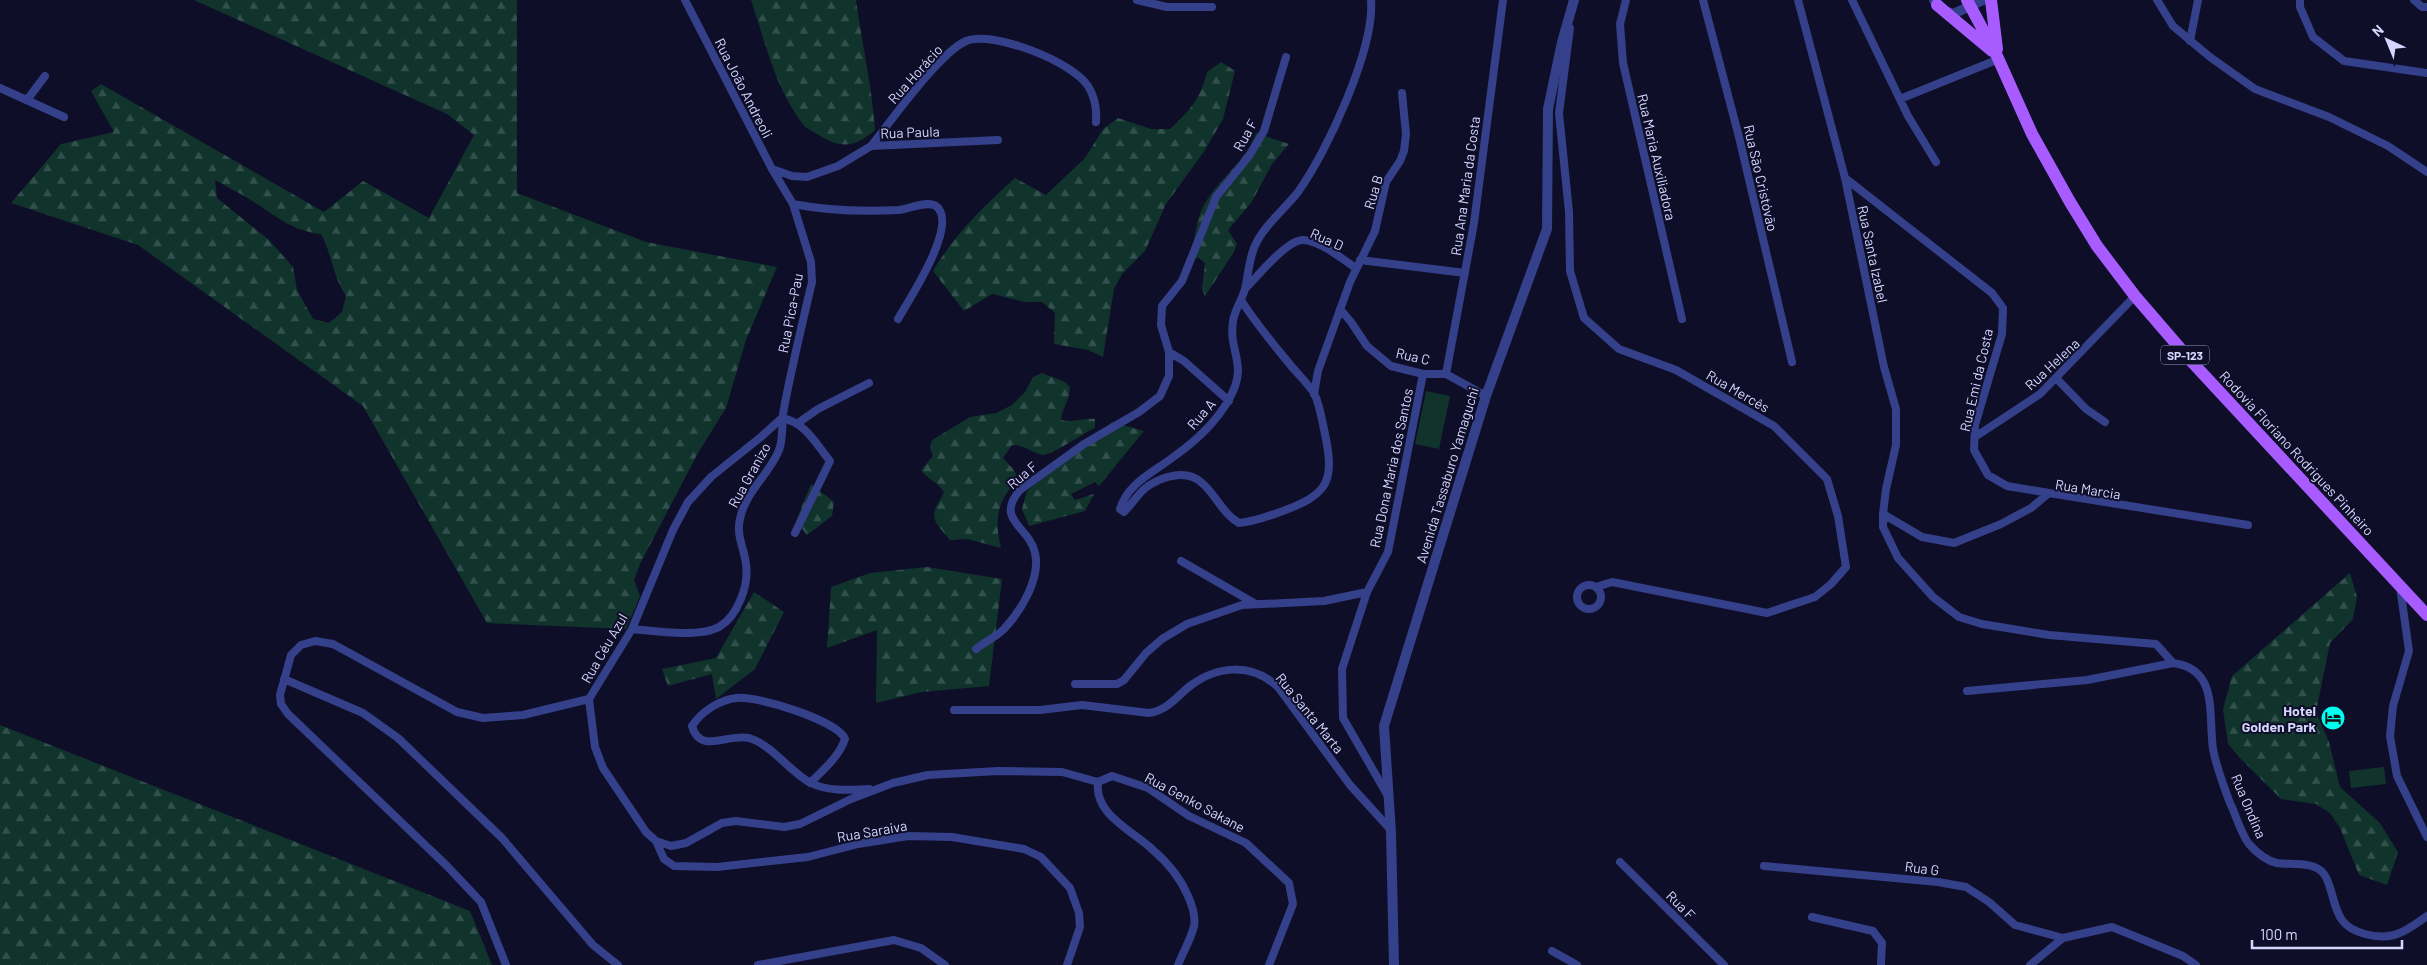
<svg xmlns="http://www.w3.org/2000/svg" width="2427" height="965" font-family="Barlow,sans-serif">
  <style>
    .forest { fill: url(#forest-firs); fill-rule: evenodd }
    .pitch { fill: #10332c }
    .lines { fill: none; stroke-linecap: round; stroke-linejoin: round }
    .minor { stroke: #35408b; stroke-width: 8 }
    .tertiary { stroke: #35408b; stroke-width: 10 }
    .primary { stroke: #a85cff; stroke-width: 12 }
    .labels { text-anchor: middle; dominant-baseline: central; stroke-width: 4; stroke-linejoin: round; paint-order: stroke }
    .shield { fill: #0e0e28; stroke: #999bbe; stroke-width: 1 }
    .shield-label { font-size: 12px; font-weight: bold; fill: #d5d7ff }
    .street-label { font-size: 14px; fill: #d5d7ff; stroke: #0e0e28 }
    .poi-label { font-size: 14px; font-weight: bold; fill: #d5d7ff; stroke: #0e0e28; text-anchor: end }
  </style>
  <defs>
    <pattern id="forest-firs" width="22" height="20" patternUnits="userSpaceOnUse" patternTransform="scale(1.25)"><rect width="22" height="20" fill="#10332c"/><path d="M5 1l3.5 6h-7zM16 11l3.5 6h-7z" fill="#32504c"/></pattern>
  </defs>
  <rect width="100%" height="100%" fill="#0e0e28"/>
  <path class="forest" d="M194 0H517V193L646 242 777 267 746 340 726 408 698 453 640 564 634 580 640 596 626 629 487 623 363 406 138 245 11 203 61 144 114 132 91 91 101 84 324 212 363 181 429 218 474 135 447 114ZM215 180C225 186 236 191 246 197 273 213 288 230 321 234 332 254 333 277 346 296L342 312 329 323 313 319 297 290 293 267 269 240 217 198Z
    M751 0H856C862 44 872 86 875 130 855 148 840 149 817 134 812 131 805 128 802 123 775 88 765 41 751 0Z
    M1221 62 1235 71 1223 119 1205 150 1166 204 1145 251 1122 274 1114 289 1103 357 1088 350 1054 344 1055 313 1042 302H1025L992 294 964 311 933 271C955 234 984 206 1015 178L1046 195 1085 158 1103 129 1118 118 1151 129H1170C1190 110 1200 100 1207 72Z
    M1256 133 1289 144 1272 164 1251 203 1228 230 1237 244 1234 252 1205 296 1202 288 1205 263 1199 258 1186 260C1197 244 1194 222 1204 205 1218 179 1247 161 1256 133Z
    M1042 373 1065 382 1070 387C1070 400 1062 408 1061 420 1073 423 1083 418 1095 419V428C1083 433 1052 456 1042 455 1031 452 1024 445 1012 445L1003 458 1014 470 1018 479C997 501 994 519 1001 548L967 539 950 540C931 518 929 517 944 493 939 482 928 480 921 470L933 456 930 448 932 440 970 417 996 413 1012 405 1025 392 1033 377Z
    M1112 422 1144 431 1099 486 1095 482 1071 494 1075 500 1094 494 1085 511 1029 526 1022 509 1027 491Z
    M811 484 834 502 832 516 807 535 796 521Z
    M927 567 1002 579 989 686 922 692 876 703 877 630 827 648 831 587 870 573Z
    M2350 573 2357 597 2353 619 2330 643 2316 712 2329 742 2340 787 2380 823 2398 852 2387 885 2359 875 2340 828 2330 813 2316 804 2281 799 2239 757 2228 744 2223 709 2232 676Z
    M754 592 784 612 755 669 716 699 712 674 668 686 662 669 716 658Z
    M0 725 470 911 492 965H0Z"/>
  <path class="pitch" d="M1426 391 1450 396 1439 449 1415 444Z
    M2384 767 2386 784 2351 788 2349 771Z"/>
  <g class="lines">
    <path class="minor" d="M1137 0 1167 7H1212
      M1626 0 1620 24 1623 63 1682 319
      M1703 0 1739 137 1792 362
      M1798 0 1845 178 1884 367 1896 409V445L1886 489 1883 514V527L1898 558 1933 597 1959 617 1982 624 2049 635 2156 644 2173 663
      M1852 0 1908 116 1936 162
      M2157 0 2173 26 2210 57 2255 89 2329 117 2388 146 2427 172
      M2300 0V7L2313 37 2344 61 2427 73
      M2414 0 2422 7H2427
      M1570 28 1559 113 1569 212 1570 271 1584 318 1619 349 1676 370 1774 426 1827 479 1838 516 1846 567 1831 584 1815 597 1767 613 1612 582 1596 587
      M2190 41 2198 0
      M0 88 64 117
      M1900 99 1999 59
      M27 100 45 76
      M871 146C891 121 939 53 966 41 993 30 1073 62 1088 86 1095 97 1097 109 1096 122
      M772 169 792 176 807 177 838 166 871 146 998 140
      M1845 178 1992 293 2003 308 2002 334 1975 425 1974 450 1988 475 2007 486 2049 493
      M793 204C829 211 862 212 899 210 909 209 927 200 936 206 960 224 908 301 898 319
      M1360 260 1465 273
      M1245 289C1256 278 1288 238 1304 240 1322 242 1342 259 1356 268
      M1241 300C1256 324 1274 345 1292 367 1299 375 1308 384 1314 393 1320 405 1322 421 1325 434 1335 482 1328 494 1283 511 1268 516 1255 522 1239 523 1222 513 1216 495 1202 483 1187 469 1163 476 1148 486 1139 492 1132 504 1124 512L1120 509C1128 482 1156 471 1176 455 1197 440 1215 423 1228 401 1250 364 1228 354 1233 321 1235 309 1242 300 1245 289 1248 275 1249 261 1254 248 1262 227 1284 210 1298 192 1327 152 1375 48 1371 0
      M1340 309 1351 322 1367 346 1391 366 1423 374H1446L1486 396
      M1169 352 1184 361 1229 401
      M1446 374 1474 223 1503 0
      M2057 379 2086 409 2105 422
      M1314 394 1318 371 1350 282 1375 231 1386 182 1400 161 1404 151 1406 134 1402 93
      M782 418 762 436 711 477 688 502 673 530 632 629 589 699 595 747 603 768 646 832 656 841 671 846 686 843 722 823 736 821 784 827 800 824 851 799 893 783 928 775 998 771 1062 772 1098 782 1112 776 1148 788 1189 816 1246 843 1289 883 1293 904 1269 965
      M782 418C805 422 816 444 830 461L795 533
      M798 423 818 409 869 383
      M1975 437 2040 394 2135 296
      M1883 514 1922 537 1954 543 2001 524 2031 508 2049 493 2248 525
      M1181 561 1254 603
      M1577 597a12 12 0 1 1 24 0a12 12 0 1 1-24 0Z
      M2400 587 2409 651 2393 706 2390 736 2397 776 2427 837
      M632 629C654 631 699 638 719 627 738 616 749 585 746 564 744 548 736 535 740 519 745 492 769 475 779 450 784 437 781 422 784 408 792 366 802 324 812 282L811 262 793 204 772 169 685 0
      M976 649C985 642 996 637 1004 629 1021 611 1041 578 1035 553 1030 527 994 520 1020 490L1084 444 1139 412 1160 396 1169 376V352L1161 325 1162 306 1182 281 1216 197 1249 156 1264 131 1286 57
      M284 679 363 713 398 738 502 838 593 945 618 965
      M1075 684H1117L1124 680 1146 653 1162 639 1187 624 1242 605 1324 601 1367 592
      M1967 691 2087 680 2173 663C2219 669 2208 714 2213 749 2216 766 2224 787 2230 803 2236 815 2241 834 2249 844 2256 852 2267 861 2277 863 2290 865 2315 861 2324 874 2333 887 2332 906 2342 920 2352 934 2378 939 2394 935 2406 932 2417 923 2427 916
      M954 710H1040L1082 705 1149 713C1168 710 1176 697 1190 686 1218 665 1252 663 1278 687L1350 785 1391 830
      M1098 782C1094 815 1132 830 1153 850 1168 863 1180 877 1188 896 1192 905 1196 916 1194 926 1191 939 1183 952 1178 965
      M810 783C823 770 839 757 845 739 838 721 757 695 736 698 719 700 701 712 692 726 700 755 728 733 749 738 771 744 792 774 811 783 829 792 850 790 869 789
      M1388 796 1343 718 1342 669 1367 592 1388 552 1423 374
      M656 841 664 859 674 866 717 867 808 857 858 844 908 836 952 837 1024 849 1041 857 1070 888 1079 913 1080 927 1067 965
      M1620 862 1724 965
      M1764 866 1938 882 1966 887 1989 902 2015 925 2063 938
      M1812 917 1873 931 1882 943 1881 965
      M1552 951 1577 965
      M506 965 481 902 447 866 288 714 281 704 280 695 291 655 301 645 315 641 333 644 457 712 483 718 523 715 589 699
      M758 965 894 940 921 948 945 965
      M2030 965 2063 938 2112 927 2183 956 2196 965"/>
    <path class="tertiary" d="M1934 0 1945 11 1953 14 1983 0
      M1394 965 1391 833 1384 726 1486 396 1547 229 1548 109 1562 42 1574 0"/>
    <path class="primary" d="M1967 0 1997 56 2032 134 2070 202 2097 246 2135 296 2191 361 2427 615
      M1991 0 1997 49
      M1937 5 1992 51"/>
  </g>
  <defs>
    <symbol id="hotel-disc" viewBox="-11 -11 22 22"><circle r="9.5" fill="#01ffef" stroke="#0e0e28"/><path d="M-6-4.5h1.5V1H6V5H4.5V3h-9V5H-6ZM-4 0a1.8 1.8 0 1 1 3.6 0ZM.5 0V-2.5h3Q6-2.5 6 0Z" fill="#111"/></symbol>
  </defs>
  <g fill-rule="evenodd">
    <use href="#hotel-disc" x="2319" y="704" width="28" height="28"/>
  </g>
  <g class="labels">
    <rect class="shield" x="2161" y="345.5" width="48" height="19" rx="4"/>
    <g class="shield-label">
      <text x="2185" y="355">SP-123</text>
    </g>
    <g class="street-label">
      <text transform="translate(915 74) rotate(-48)">Rua Horácio</text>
      <text transform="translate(744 88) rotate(63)">Rua João Andreoli</text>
      <text transform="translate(910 132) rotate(-2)">Rua Paula</text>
      <text transform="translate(1245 135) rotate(-61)">Rua F</text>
      <text transform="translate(1657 157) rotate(77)">Rua Maria Auxiliadora</text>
      <text transform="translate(1761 178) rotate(77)">Rua São Cristóvão</text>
      <text transform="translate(1465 186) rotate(-82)">Rua Ana Maria da Costa</text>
      <text transform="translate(1373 192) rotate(-74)">Rua B</text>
      <text transform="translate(1327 239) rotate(24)">Rua D</text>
      <text transform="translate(1873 254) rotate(78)">Rua Santa Izabel</text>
      <text transform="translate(790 313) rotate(-79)">Rua Pica-Pau</text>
      <text transform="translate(1413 356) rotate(13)">Rua C</text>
      <text transform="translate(2052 364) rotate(-43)">Rua Helena</text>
      <text transform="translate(1976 380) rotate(-77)">Rua Emi da Costa</text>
      <text transform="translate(1738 391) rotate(30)">Rua Mercês</text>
      <text transform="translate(1201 414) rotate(-49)">Rua A</text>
      <text transform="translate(2297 453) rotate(47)">Rodovia Floriano Rodrigues Pinheiro</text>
      <text transform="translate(1391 468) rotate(-78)">Rua Dona Maria dos Santos</text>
      <text transform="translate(749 475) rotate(-61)">Rua Granizo</text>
      <text transform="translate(1022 475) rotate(-40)">Rua F</text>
      <text transform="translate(1447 475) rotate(-73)">Avenida Tassaburo Yamaguchi</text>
      <text transform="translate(2088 489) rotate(9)">Rua Marcia</text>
      <text transform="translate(604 648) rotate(-60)">Rua Céu Azul</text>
      <text transform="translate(1310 713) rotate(51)">Rua Santa Marta</text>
      <text transform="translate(1195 802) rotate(28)">Rua Genko Sakane</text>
      <text transform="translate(2249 806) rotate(67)">Rua Ondina</text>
      <text transform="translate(872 831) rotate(-10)">Rua Saraiva</text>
      <text transform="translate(1922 868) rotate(7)">Rua G</text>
      <text transform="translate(1681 905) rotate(45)">Rua F</text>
    </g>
    <g class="poi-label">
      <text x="2316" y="710">Hotel<tspan x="2316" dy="16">Golden Park</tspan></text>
    </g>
  </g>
  <g transform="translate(2387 40) rotate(316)" stroke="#0e0e28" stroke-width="4" paint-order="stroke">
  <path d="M0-4L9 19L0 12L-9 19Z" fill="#d5d7ff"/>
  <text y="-8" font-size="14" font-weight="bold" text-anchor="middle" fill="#d5d7ff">N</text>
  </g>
  <path d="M2252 940v8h150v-8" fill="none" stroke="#d5d7ff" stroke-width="2.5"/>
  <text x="2260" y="940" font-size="15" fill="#d5d7ff" stroke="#0e0e28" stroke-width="4" paint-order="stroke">100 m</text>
</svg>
